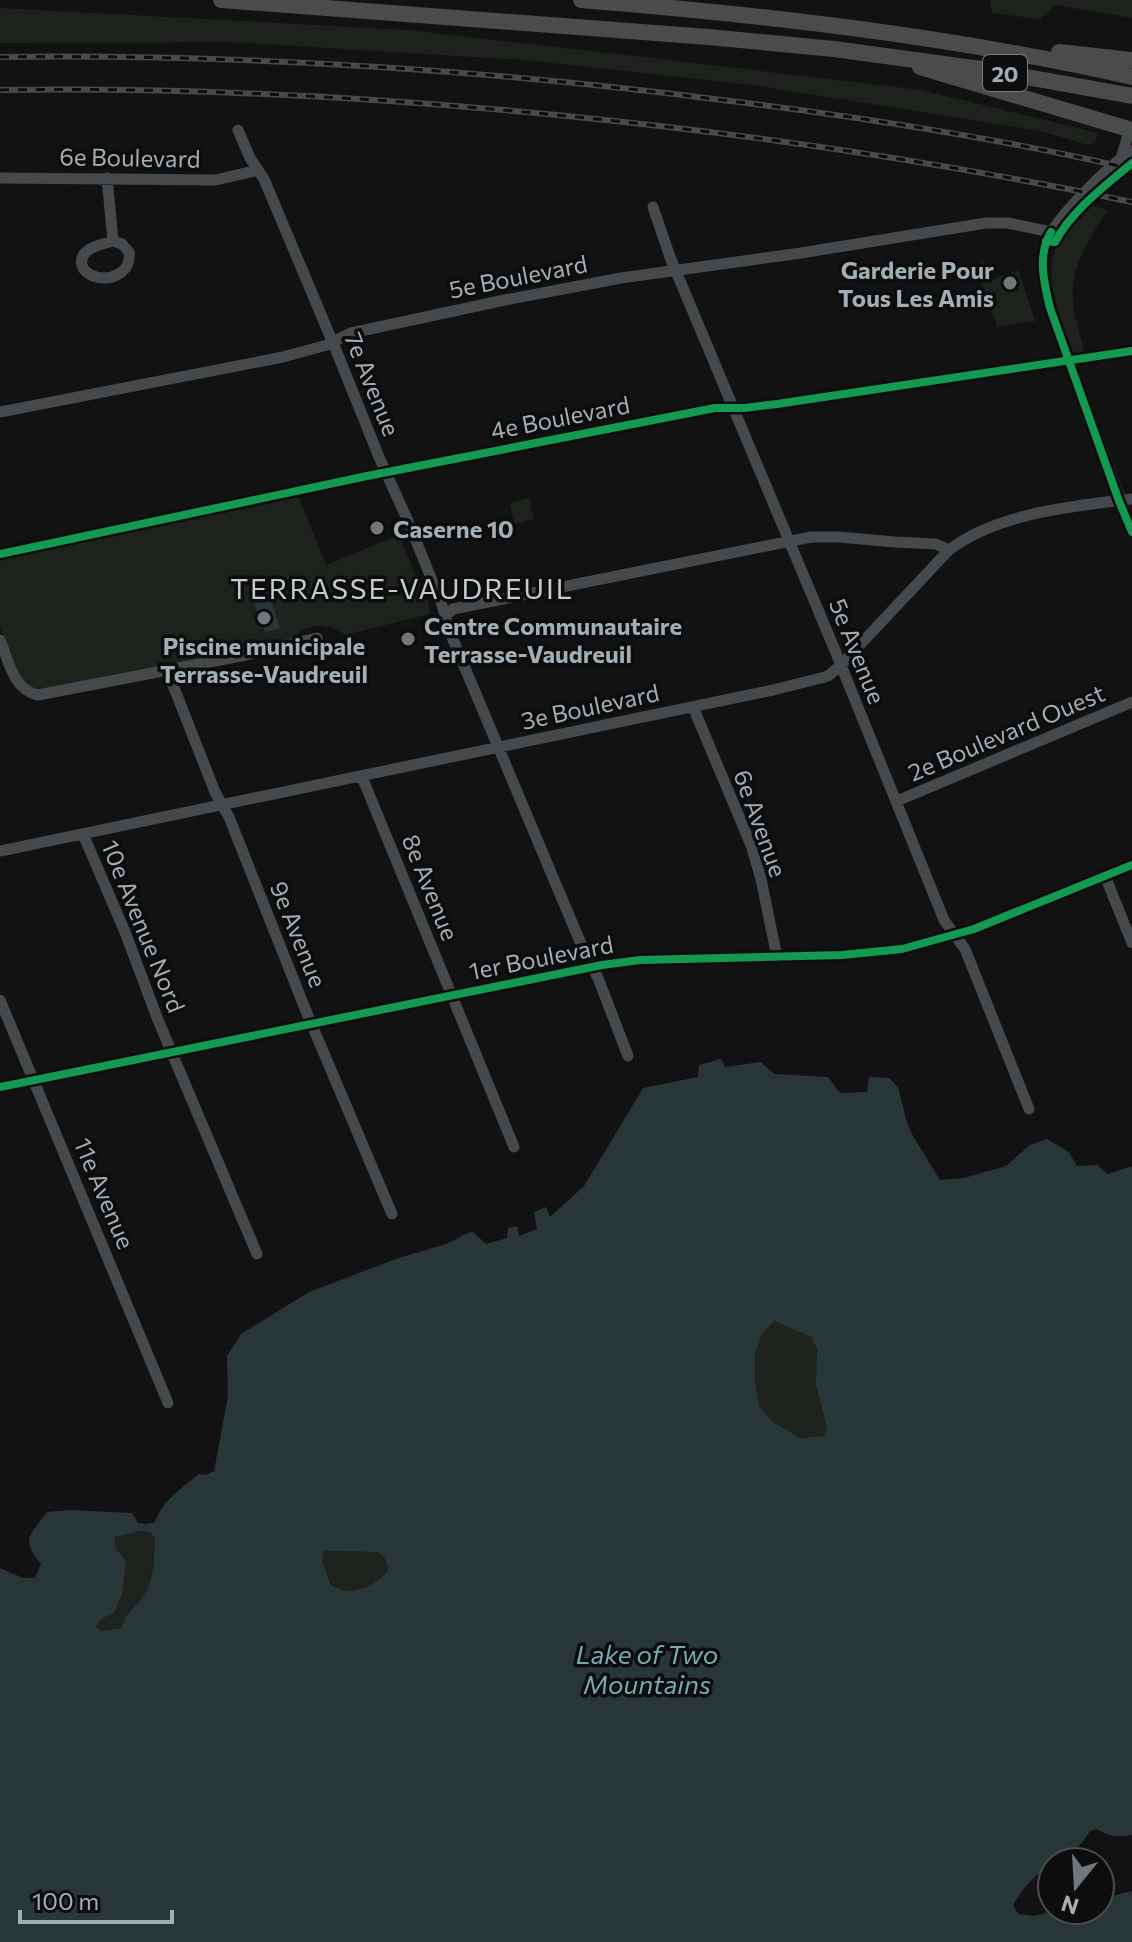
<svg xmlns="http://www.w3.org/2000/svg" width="1132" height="1942" font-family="Commissioner,sans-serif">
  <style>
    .green { fill: #1d231c }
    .water { fill: #293638; fill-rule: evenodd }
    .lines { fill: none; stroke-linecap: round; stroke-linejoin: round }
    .minor { stroke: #46494b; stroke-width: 11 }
    .highway { stroke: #494b4c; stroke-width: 16 }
    .rail-casing { stroke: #474a4b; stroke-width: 6 }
    .rail { stroke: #0d0d0e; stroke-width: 3; stroke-dasharray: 9; stroke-linecap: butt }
    .cycleway-casing { stroke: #0d0d0e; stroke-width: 13 }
    .cycleway { stroke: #139951; stroke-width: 8 }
    .poi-dot { fill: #70777b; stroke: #0d0d0e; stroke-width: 3 }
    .labels { text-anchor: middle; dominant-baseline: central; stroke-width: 7; stroke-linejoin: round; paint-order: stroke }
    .shield { fill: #0d0d0e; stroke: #757d82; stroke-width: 2 }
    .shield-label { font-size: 22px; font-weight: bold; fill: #a2adb4 }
    .street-label { font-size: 24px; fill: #a2adb4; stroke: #0d0d0e }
    .poi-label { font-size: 24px; font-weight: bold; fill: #a2adb4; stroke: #0d0d0e; text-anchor: start }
    .water-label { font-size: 26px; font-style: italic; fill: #78a8b1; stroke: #0d0d0e }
    .quarter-label { font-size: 28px; letter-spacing: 2px; fill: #c3cbd0; stroke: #0d0d0e }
  </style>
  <rect width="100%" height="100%" fill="#121212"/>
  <path class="green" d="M990 0H1132V18L1055 5 1040 19 992 13Z
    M0 8 408 30 626 55 921 90 1098 133 1095 143 1088 145 1041 131 753 85 524 60 230 42 0 43Z
    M1088 204 1107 210C1094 233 1076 258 1073 284 1071 307 1079 331 1085 353L1074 354C1061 318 1039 275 1060 238 1067 225 1079 214 1088 204Z
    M984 261 991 280 1018 270 1035 321 997 327 975 264Z
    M298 495 326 565 399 535 430 608V614L345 635 330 626 328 628C315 623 301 628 293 639L250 650 45 690C34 689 28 687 21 679L0 628V558Z
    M529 498 534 519 514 524 510 503Z
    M774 1321 811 1337 817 1349 816 1385 827 1428 825 1436 800 1438 772 1421 759 1406 755 1382V1354L762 1334Z
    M141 1531 150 1532 155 1537 152 1571 147 1592 122 1628 100 1631 96 1626 101 1619 114 1613 120 1555 115 1547V1537Z
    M328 1551 377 1552C386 1556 387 1562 388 1571 380 1580 364 1589 351 1591 345 1591 337 1588 332 1585L322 1560 323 1552Z"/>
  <path class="water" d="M268 591 280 628 265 632 252 597Z
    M721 1059 725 1067 761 1062 774 1074 828 1077 840 1093 867 1092 869 1077 889 1078 898 1087 907 1123 913 1136 940 1180 964 1178 1006 1166 1030 1145 1047 1139 1069 1152 1077 1166 1097 1165 1108 1174 1132 1166V1835C1118 1837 1109 1837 1097 1829L1090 1831C1082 1844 1068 1861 1052 1862V1866C1033 1875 1024 1887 1013 1905L1018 1914 1034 1916 1058 1910H1100V1899L1132 1891V1942H0V1568L23 1578H35L41 1564C20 1538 30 1536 47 1512L69 1510 132 1513 138 1523 147 1524 155 1522C162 1501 183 1487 199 1474L206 1475 214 1471 228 1396 227 1356 241 1334 309 1292 396 1259 446 1244 472 1231 486 1244 507 1238 508 1228 517 1226 519 1236 537 1229 534 1212 546 1207 550 1217 584 1186 643 1088 698 1077 699 1065ZM774 1321 811 1337 817 1349 816 1385 827 1428 824 1436 800 1438 772 1421 759 1406 755 1382V1354L762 1334ZM141 1531 150 1532 155 1538C154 1554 154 1574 147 1590 141 1604 124 1612 122 1628L100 1631 96 1626 101 1619 114 1613 122 1594 126 1561 115 1547V1537ZM328 1551 377 1552C386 1556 387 1562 388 1571 380 1580 364 1590 351 1591 345 1591 337 1588 331 1585L322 1560 323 1552Z"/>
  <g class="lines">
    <path class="minor" d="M238 130 250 158 264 179 338 355 379 457 408 521 442 605 449 630 584 951 598 978 628 1056
      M1132 151C1111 163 1050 223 1045 246 1039 270 1046 295 1053 318L1132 532
      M1121 158 1128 135 1132 132
      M0 178 216 180 258 170
      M107 178 113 241
      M653 207 670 257 834 648 944 920 965 949 1029 1109
      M113 241 122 244 129 252C132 273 110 282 93 276 89 274 85 272 83 268 75 250 101 244 113 241Z
      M0 412 283 357 327 345 351 333 500 301 621 278 801 253 986 223H1008L1051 232
      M0 554 367 476 715 408H744L777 404 1132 351
      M445 616 453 609 811 537H839L895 542 936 544 949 550
      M0 640C9 661 13 690 38 695L246 655 317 638
      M167 670 215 792 229 817 306 1011 392 1214
      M693 707 751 845 761 879 777 957
      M362 777 514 1147
      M897 801 1132 702
      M83 834 125 932 158 1020 257 1254
      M0 851 773 690 821 678 828 676 840 666 949 550C997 513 1074 506 1132 499
      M1105 876 1132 943
      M0 1000 168 1403
      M0 1087 602 965 640 960 842 955 902 949 974 929 1132 865"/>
    <path class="highway" d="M221 0 708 37 834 49 988 70 1132 96
      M581 0C766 15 951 36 1132 77
      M1059 52 1132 60
      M920 67 1132 130"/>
    <defs>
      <path id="rail" d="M0 57C238 54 477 69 714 99 854 116 994 137 1132 169
        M0 90C186 87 372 97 557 115 750 134 942 162 1132 202"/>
    </defs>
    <use href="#rail" class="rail-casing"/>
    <use href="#rail" class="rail"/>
    <defs>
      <path id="cycleway" d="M1051 232C1037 255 1044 283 1050 308L1119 501 1132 532
        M1046 241 1055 242C1072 210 1105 186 1132 163
        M0 554 367 476 715 408H744L777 404 1132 351
        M0 1087 602 965 640 960 842 955 902 949 974 929 1132 865"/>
    </defs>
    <use href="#cycleway" class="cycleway-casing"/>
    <use href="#cycleway" class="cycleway"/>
  </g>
  <g class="poi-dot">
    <circle cx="1010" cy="283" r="8"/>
    <circle cx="377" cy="528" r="8"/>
    <circle cx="264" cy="618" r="8"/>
    <circle cx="408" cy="639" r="8"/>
  </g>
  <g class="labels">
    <rect class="shield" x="983" y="55" width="44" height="36" rx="6"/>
    <g class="shield-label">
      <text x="1005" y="73">20</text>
    </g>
    <g class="street-label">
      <text transform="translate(130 157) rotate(1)">6e Boulevard</text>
      <text transform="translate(518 276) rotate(-11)">5e Boulevard</text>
      <text transform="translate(373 384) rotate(68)">7e Avenue</text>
      <text transform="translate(560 417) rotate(-11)">4e Boulevard</text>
      <text transform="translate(858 651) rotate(68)">5e Avenue</text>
      <text transform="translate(590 706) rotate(-12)">3e Boulevard</text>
      <text transform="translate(1006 732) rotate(-23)">2e Boulevard Ouest</text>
      <text transform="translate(761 823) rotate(70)">6e Avenue</text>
      <text transform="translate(431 887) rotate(68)">8e Avenue</text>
      <text transform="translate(144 926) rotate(68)">10e Avenue Nord</text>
      <text transform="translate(299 934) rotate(68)">9e Avenue</text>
      <text transform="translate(541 957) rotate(-11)">1er Boulevard</text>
      <text transform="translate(105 1193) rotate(67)">11e Avenue</text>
    </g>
    <g class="poi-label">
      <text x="994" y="269" text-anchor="end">Garderie Pour<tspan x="994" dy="28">Tous Les Amis</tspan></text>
      <text x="393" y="528">Caserne 10</text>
      <text x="424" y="625">Centre Communautaire<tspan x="424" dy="28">Terrasse-Vaudreuil</tspan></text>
      <text x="264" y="645" text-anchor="middle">Piscine municipale<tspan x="264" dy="28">Terrasse-Vaudreuil</tspan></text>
    </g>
    <g class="water-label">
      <text x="647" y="1653">Lake of Two<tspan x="647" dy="30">Mountains</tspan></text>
    </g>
    <g class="quarter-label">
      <text x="402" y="588">TERRASSE-VAUDREUIL</text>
    </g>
  </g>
  <g transform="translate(1076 1886) rotate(198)"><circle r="38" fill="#0d0d0e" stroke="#494d50" stroke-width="2"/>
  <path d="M0-6L14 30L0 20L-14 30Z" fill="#70777b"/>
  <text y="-12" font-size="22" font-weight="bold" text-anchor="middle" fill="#a2adb4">N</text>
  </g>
  <path d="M20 1910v12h152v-12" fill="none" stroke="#a2adb4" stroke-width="4"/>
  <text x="32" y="1910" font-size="24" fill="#a2adb4" stroke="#0d0d0e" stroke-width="6" paint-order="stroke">100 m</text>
</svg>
